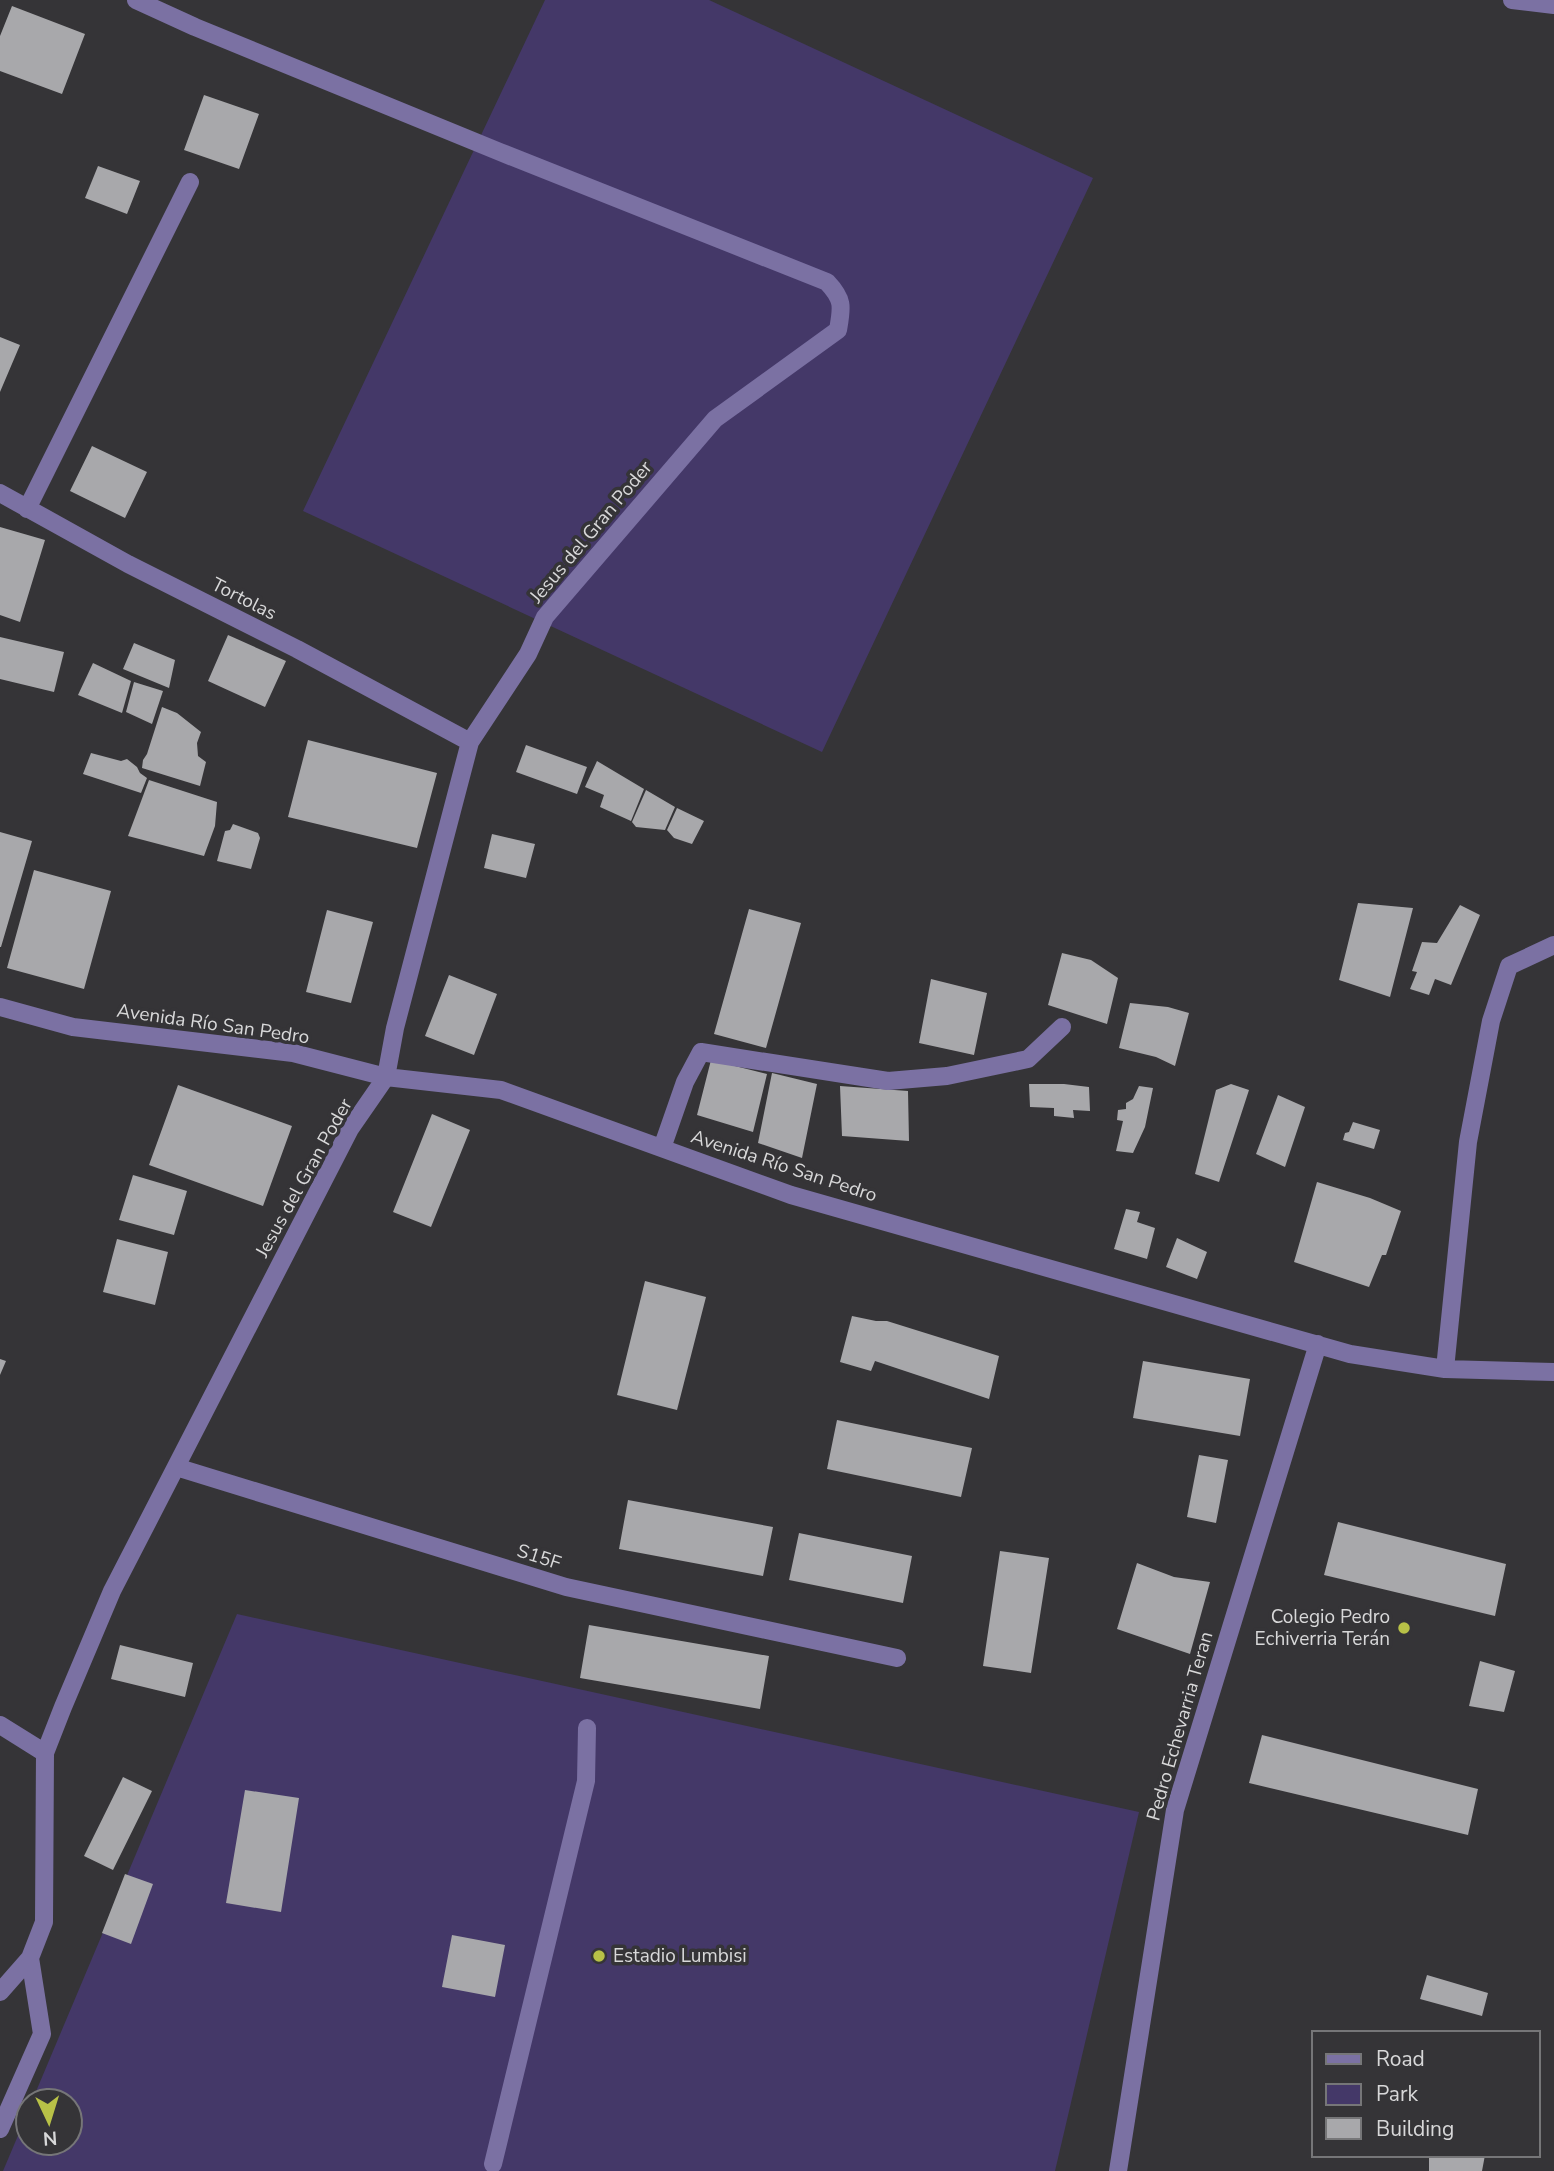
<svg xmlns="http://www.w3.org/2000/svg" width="1554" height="2171" font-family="'Nunito Sans',sans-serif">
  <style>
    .green { fill: #443868 }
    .building { fill: #a8a8ab }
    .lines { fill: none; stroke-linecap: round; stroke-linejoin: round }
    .minor { stroke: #7b71a3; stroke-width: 18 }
    .poi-dot { fill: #b8c147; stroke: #353437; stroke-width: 2.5 }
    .labels { text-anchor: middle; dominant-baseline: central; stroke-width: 7; stroke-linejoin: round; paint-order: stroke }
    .street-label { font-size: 19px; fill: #d8d8d9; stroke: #353437 }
    .poi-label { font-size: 19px; fill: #d8d8d9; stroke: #353437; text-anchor: end }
  </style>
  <rect width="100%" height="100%" fill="#353437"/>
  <path class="green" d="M545 0H709L1093 178 822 752 303 511Z
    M237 1614 1139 1812 1055 2171H3L28 2112V2143H70V2101H32Z"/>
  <path class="building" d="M12 6 85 34 62 94 0 71V36Z
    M204 95 259 114 239 169 184 150Z
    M98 166 140 181 127 214 85 198Z
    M0 337 20 345 0 392Z
    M92 446 147 472 125 518 70 491Z
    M0 527 45 540 20 622 0 615Z
    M228 635 286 661 265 707 208 681Z
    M0 637 64 652 54 692 0 679Z
    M134 643 175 660 169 688 123 669Z
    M93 663 131 681 122 713 78 695Z
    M134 682 163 691 152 724 126 712Z
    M162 707 177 713 201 732 197 743 198 756 206 762 200 786 142 768 143 760 147 754Z
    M308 740 437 773 417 848 288 817Z
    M526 745 587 767 577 794 516 772Z
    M91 753 121 761 127 759 137 767 140 773 147 778 141 793 83 774Z
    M597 761 644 789 631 821 600 807 604 795 585 787Z
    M149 780 217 802 215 826 204 856 128 836Z
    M646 790 675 807 665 830 636 827 632 822Z
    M677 808 704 821 692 844 674 838 667 830Z
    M233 824 258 833 260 838 251 869 217 861 225 831 230 830Z
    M0 832 32 841 1 947H0Z
    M492 834 535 844 526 878 484 868Z
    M34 870 111 891 84 989 7 968Z
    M1358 903 1413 908 1390 997 1339 980Z
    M1460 905 1480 915 1451 985 1435 979 1429 995 1410 989 1417 972 1412 971 1422 942 1437 943Z
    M749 909 801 923 766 1048 714 1034Z
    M327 910 373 922 351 1003 306 992Z
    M1062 953 1091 960 1118 978 1107 1024 1048 1005Z
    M449 975 497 994 474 1055 425 1036Z
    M931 979 987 993 974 1055 919 1043Z
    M1130 1003 1168 1007 1189 1013 1175 1066 1156 1057 1119 1048Z
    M711 1060 767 1074 753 1132 697 1115Z
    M772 1073 817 1084 802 1158 758 1143Z
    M1029 1084H1064L1089 1087 1090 1111 1073 1110 1074 1118 1054 1116V1108L1030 1107Z
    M1231 1084 1249 1090 1219 1182 1195 1174 1216 1090Z
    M178 1085 292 1126 263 1206 149 1165Z
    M840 1086 908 1091 909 1141 842 1136Z
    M1139 1086 1153 1088 1145 1127 1133 1153 1116 1151 1123 1121 1117 1120 1118 1110 1126 1109V1103L1133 1099Z
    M1278 1095 1305 1107 1285 1167 1256 1154Z
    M432 1114 470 1130 431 1227 393 1212Z
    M1353 1122 1380 1130 1374 1149 1343 1140 1345 1133 1349 1132Z
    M133 1175 187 1191 174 1235 119 1220Z
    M1317 1182 1370 1198 1401 1211 1386 1255H1382L1369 1287 1294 1262Z
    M1126 1209 1140 1212 1137 1222 1155 1228 1147 1259 1114 1249Z
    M1177 1238 1207 1252 1197 1279 1166 1267Z
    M117 1239 168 1252 155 1305 103 1292Z
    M645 1281 706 1297 677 1410 617 1395Z
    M852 1316 876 1321H887L999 1356 989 1399 875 1361 871 1371 840 1362Z
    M0 1359 6 1361 0 1375Z
    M1143 1361 1250 1379 1240 1436 1133 1418Z
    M837 1420 972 1448 961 1497 827 1469Z
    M1199 1455 1228 1460 1216 1523 1187 1517Z
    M628 1500 773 1527 763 1576 619 1549Z
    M1338 1522 1506 1564 1495 1616 1324 1575Z
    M799 1533 912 1556 903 1603 789 1580Z
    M1000 1551 1049 1558 1031 1673 983 1666Z
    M1137 1563 1174 1577 1210 1582 1190 1654 1117 1629Z
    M589 1625 769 1656 760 1709 580 1678Z
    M120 1645 193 1663 185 1697 111 1679Z
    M1480 1661 1515 1671 1504 1712 1469 1706Z
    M1262 1735 1478 1789 1468 1835 1249 1783Z
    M123 1777 152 1791 113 1870 84 1856Z
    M245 1790 299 1798 281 1912 226 1903Z
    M125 1874 153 1884 131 1944 102 1933Z
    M452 1935 505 1945 495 1997 442 1987Z
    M1427 1975 1488 1993 1482 2016 1420 1999Z
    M1429 2155H1485L1482 2171H1429Z"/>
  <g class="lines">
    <path class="minor" d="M1512 0 1554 5
      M0 493 128 564 297 649 470 742
      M27 509 190 182
      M0 1007 73 1027 293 1053 386 1077 501 1090 791 1195 1350 1354 1445 1369 1554 1372
      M662 1148 685 1082 701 1052 888 1081 947 1076 1028 1059 1062 1027
      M1445 1369 1468 1142 1491 1021 1509 966 1554 945
      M176 1467 566 1587 897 1658
      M0 1725 45 1753
      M0 1992 30 1958 44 1922 45 1753 63 1707 112 1591 350 1129 386 1077 395 1028 470 742 528 654 545 617 715 419 838 330C842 307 844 300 827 282L500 152 195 27 136 0
      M0 2129 42 2034 30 1958
      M493 2164 586 1781 587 1728
      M1118 2171 1175 1810 1318 1344"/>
  </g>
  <g class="poi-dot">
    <circle cx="1404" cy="1628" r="7"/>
    <circle cx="599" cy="1956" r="7"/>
  </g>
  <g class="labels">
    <g class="street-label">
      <text transform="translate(591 532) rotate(-50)">Jesus del Gran Poder</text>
      <text transform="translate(244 599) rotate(27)">Tortolas</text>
      <text transform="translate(213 1024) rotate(8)">Avenida Río San Pedro</text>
      <text transform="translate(784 1166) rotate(18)">Avenida Río San Pedro</text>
      <text transform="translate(304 1178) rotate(-61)">Jesus del Gran Poder</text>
      <text transform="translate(539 1557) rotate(18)">S15F</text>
      <text transform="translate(1180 1726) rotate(-74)">Pedro Echevarria Teran</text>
    </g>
    <g class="poi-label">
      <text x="1390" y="1617">Colegio Pedro<tspan x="1390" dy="22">Echiverria Terán</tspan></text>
      <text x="613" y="1956" text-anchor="start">Estadio Lumbisi</text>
    </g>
  </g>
  <rect x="1312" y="2031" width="228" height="126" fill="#353437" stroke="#767678" stroke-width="2"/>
  <rect x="1326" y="2054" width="35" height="10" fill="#7b71a3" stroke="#767678" stroke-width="2"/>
  <text x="1376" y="2066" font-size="21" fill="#d8d8d9">Road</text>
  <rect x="1326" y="2084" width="35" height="21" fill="#443868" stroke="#767678" stroke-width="2"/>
  <text x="1376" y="2101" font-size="21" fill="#d8d8d9">Park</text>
  <rect x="1326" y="2118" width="35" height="21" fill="#a8a8ab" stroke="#767678" stroke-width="2"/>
  <text x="1376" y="2136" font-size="21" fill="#d8d8d9">Building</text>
  <g transform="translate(49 2122) rotate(176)"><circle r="33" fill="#353437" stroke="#767678" stroke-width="2"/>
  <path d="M0-5L12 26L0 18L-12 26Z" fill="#b8c147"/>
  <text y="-10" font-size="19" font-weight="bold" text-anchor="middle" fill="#d8d8d9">N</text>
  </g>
</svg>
